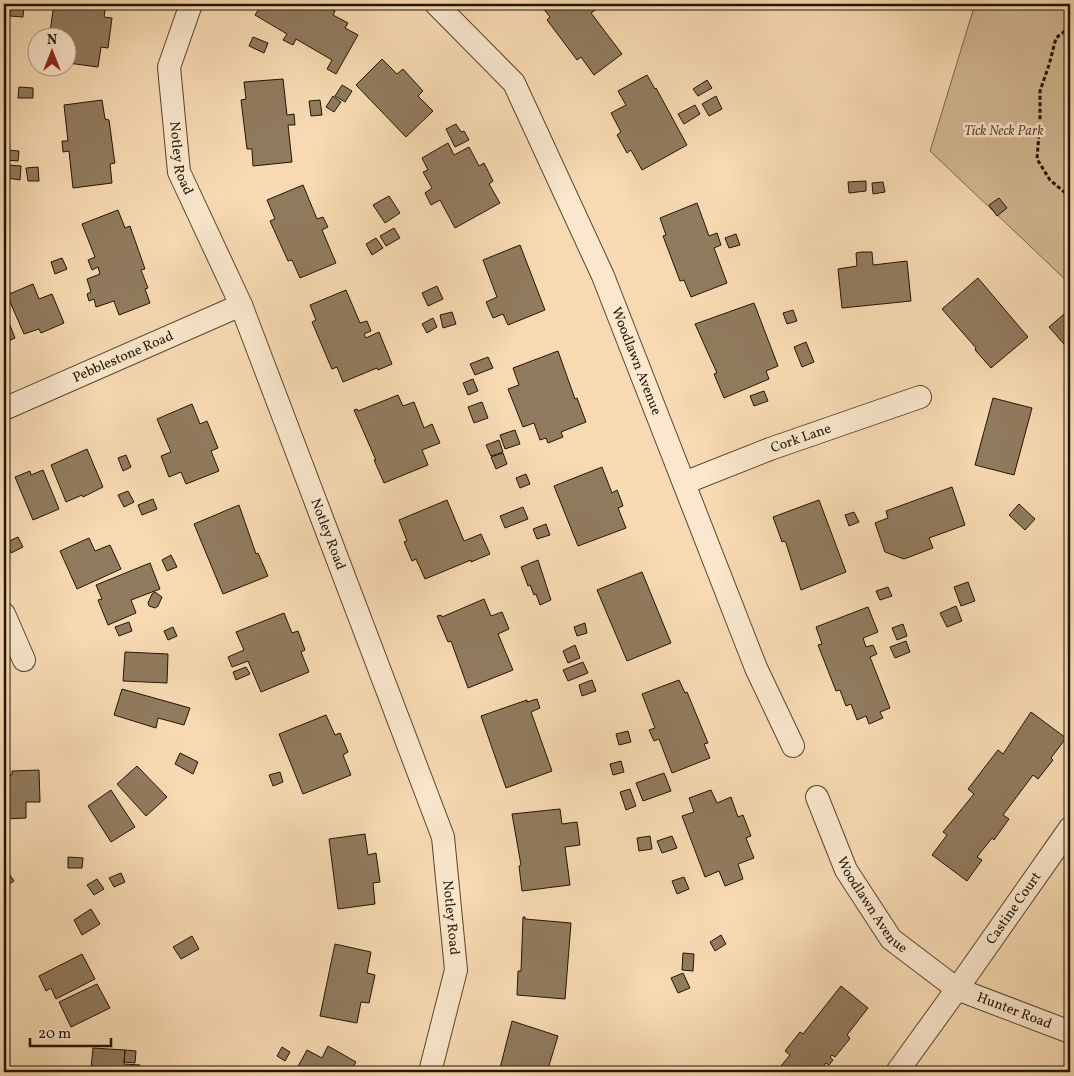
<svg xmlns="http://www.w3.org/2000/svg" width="1074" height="1076" font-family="Vollkorn,serif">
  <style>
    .green { fill: #d3b994; stroke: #7b674c }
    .building { fill: #917b5e; stroke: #231503 }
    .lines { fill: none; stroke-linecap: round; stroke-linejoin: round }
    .minor-casing { stroke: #58462f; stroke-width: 24 }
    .path { stroke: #231503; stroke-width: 3; stroke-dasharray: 4 2.5; stroke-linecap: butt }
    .minor { stroke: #fae7cd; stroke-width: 22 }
    .labels { text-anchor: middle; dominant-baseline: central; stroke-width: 5; stroke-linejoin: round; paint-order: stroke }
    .park-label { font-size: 14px; font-style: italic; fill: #614e36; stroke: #fae7cd }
    .street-label { font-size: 14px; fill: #231503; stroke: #fae7cd }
  </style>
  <rect width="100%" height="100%" fill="#f7dab2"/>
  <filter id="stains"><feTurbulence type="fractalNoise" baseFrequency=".004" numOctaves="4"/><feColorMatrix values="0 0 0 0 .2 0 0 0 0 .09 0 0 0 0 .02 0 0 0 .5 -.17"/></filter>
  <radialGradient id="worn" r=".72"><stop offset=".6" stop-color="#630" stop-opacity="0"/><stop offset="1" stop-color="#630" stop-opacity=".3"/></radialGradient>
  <path class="green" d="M975 4H1070V284L930 151Z"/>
  <path class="building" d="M54 4H106L104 17 112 18 108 48 101 47 98 67 68 63V38H49Z
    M262 4H322L335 11 333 15 348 23 345 28 358 35 336 74 327 69 332 60 296 39 293 45 283 40 287 34 255 15Z
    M540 4H600L601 6 591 13 622 54 594 75 581 57 577 60 547 20 550 17Z
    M11 5 24 6 23 17 10 16Z
    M253 37 268 43 264 53 249 46Z
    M382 59 397 74 403 69 423 91 418 96 433 111 406 137 356 85Z
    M647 75 655 89 656 88 687 145 642 170 631 150 627 153 617 135 621 132 611 113 626 105 618 91Z
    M283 79 287 115 294 114 295 125H288L292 162 253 166 252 149H247L241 100 246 99 244 82Z
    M707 80 712 88 698 96 693 89Z
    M342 85 352 91 345 102 335 96Z
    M19 87 33 88V98H18Z
    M333 96 341 102 334 112 326 107Z
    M716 96 722 109 709 116 702 104Z
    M102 100 105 119 109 120 114 157 115 163 110 164 112 183 73 188 69 151 63 152 62 141H68L64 105Z
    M320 100 322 115 311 116 309 101Z
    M695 105 700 114 684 124 678 114Z
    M456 124 461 132 464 131 469 140 455 147 446 129Z
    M448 143 454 155 469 147 479 166 484 163 493 181 489 184 500 203 455 228 440 200 431 205 425 193 432 188 423 172 428 170 422 158Z
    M7 150 19 151 18 161 6 160Z
    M8 165 21 166 20 180 7 178Z
    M38 167 39 181H28L26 168Z
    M866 181V191L849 193 848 182Z
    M883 182 885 192 873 194 872 183Z
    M303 185 317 219 323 217 328 227 322 230 336 263 300 278 292 260 288 261 270 221 275 219 267 200Z
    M389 196 400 213 385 223 373 205Z
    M999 198 1007 208 997 216 989 205Z
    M697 203 709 236 717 233 721 245 714 248 727 283 691 297 684 280 680 281 663 236 666 235 660 218Z
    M118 210 125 228 130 226 145 269 141 270 148 288 145 289 150 303 119 315 114 301 96 307 94 299 89 301 87 294 91 292 87 279 100 274 98 267 92 270 88 260 95 257 82 224Z
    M394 228 400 238 386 246 380 236Z
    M736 234 740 245 729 248 725 238Z
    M376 238 383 248 372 255 366 244Z
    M520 245 545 310 508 325 503 314 493 318 486 302 497 297 483 260Z
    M862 252H872L873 265 907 261 911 301 842 308 838 269 857 266 856 253Z
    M62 258 67 269 55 274 51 262Z
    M978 278 1028 337 991 368 976 351 975 349 976 348 942 309Z
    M33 284 39 299 52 294 64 323 41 333 39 329 24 334 7 295Z
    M437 286 443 299 428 306 422 293Z
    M346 290 360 323 367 321 371 331 364 334 366 338 379 332 392 364 378 370 377 368 343 382 337 367 332 369 331 367 312 322 316 320 310 305Z
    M754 303 778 366 766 371 769 379 724 398 714 374 717 373 695 324Z
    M1070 309V351L1049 327Z
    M4 310 15 338 4 343Z
    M793 310 797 321 787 324 783 313Z
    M452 312 456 324 443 328 440 315Z
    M433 318 437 327 427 333 422 324Z
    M806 342 814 362 802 367 794 347Z
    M558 351 575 399 577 398 586 422 561 432 563 437 548 443 546 438 540 440 534 423 523 427 508 389 519 385 513 368Z
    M488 357 493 368 475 375 470 364Z
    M473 379 478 391 468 395 463 383Z
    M764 391 768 401 754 406 750 396Z
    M398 395 403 406 414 402 424 428 432 424 440 443 422 450 428 465 384 483 374 460H376L375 458 354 410 357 409 358 411Z
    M993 398 1032 408 1014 475 975 465Z
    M482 402 488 418 474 423 468 407Z
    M192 404 200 424 207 421 218 448 211 451 219 471 186 484 181 472 169 477 161 456 171 452 157 419Z
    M515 430 520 444 505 449 500 435Z
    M499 440 503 452 491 456 486 445Z
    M87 449 103 487 83 497 82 495 66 502 51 465Z
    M503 453 507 464 496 469 491 457Z
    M126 455 131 467 123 471 118 458Z
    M602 467 612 493 617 490 621 500 623 506 618 508 626 528 578 546 554 486Z
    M43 470 59 509 33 520 15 477 30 471 31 475Z
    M526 474 530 484 520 488 516 478Z
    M952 487 965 525 929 538 933 548 904 559 885 552 875 523 888 518 886 511Z
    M128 491 134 502 124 507 118 495Z
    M153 499 157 509 142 515 138 505Z
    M447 500 464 541 481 534 490 554 471 562V560L425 579 416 559 412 561 404 542 407 541 399 520Z
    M819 500 846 572 801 590 786 543 784 541 782 542 773 517Z
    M1019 504 1035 519 1025 530 1009 515Z
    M239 505 256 554 258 553 268 576 223 594 194 524Z
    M523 507 528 519 505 528 500 516Z
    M854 512 859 522 849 526 845 515Z
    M546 524 550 535 537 539 533 529Z
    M18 537 23 547 11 553 7 542Z
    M89 538 95 551 110 545 121 569 77 589 60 551Z
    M171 555 177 567 167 571 162 560Z
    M538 560 551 600 540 605 536 594 534 595 530 585 528 586 521 567Z
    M150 563 160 589 131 600 136 613 108 625 98 600 102 599 96 585Z
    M642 572 671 643 627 661 597 590Z
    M968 582 975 601 961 606 954 587Z
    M888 587 892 596 880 600 876 591Z
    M155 592 162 597 158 606 155 608 149 606 148 603 152 594Z
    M484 599 491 616 502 612 509 629 498 634 513 670 468 688 451 641 448 642 437 616 441 615 442 617Z
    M956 606 962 621 947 627 940 613Z
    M868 607 878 632 863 638 866 647 873 645 877 654 870 657 890 708 880 712 883 718 869 724 866 716 857 720 851 704 846 706 840 690 836 691 818 645 822 644 816 627Z
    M284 613 292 633 298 631 305 650 301 652 309 672 261 692 248 661 232 667 228 657 244 650 236 632Z
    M129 622 132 631 119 636 115 627Z
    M585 623 587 633 577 636 574 627Z
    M903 624 907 636 897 640 892 628Z
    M173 627 177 636 168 640 164 631Z
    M906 641 910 652 895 658 890 647Z
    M575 645 580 658 568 663 563 651Z
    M125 652 168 654 167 683 123 681Z
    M583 662 588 673 568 681 563 670Z
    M246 667 250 674 236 680 233 672Z
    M592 680 596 691 582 696 579 685Z
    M679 680 685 693 687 692 708 743 704 744 710 758 672 773 659 739 654 741 649 730 655 728 642 694Z
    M122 689 190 708 184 725 158 718 156 728 114 715Z
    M537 699 540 708 531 712 552 771 506 788 481 716 527 700V702Z
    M1031 712 1066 738 1051 758 1053 760 1038 779 1033 775 1003 815 1009 819 996 837 994 840 992 838 977 857 982 860 967 881 932 855 947 835 943 832 974 794 968 789 998 750 1003 754Z
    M326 715 335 735 340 733 348 752 343 755 351 775 303 794 279 734Z
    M628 731 631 742 619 745 616 734Z
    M180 753 198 762 193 774 175 764Z
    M621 761 624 772 613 775 610 764Z
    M137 766 167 797 146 816 117 784Z
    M39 770 40 802H26V818L4 819V774L12 775V771Z
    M280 772 283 782 273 786 269 775Z
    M664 773 671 791 643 801 636 783Z
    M630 789 636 806 626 810 620 792Z
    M111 790 135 827 111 842 88 806Z
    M711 790 717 803 731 797 738 817 743 815 751 836 746 838 754 858 738 864 743 879 725 886 719 871 705 877 682 816 694 812 689 798Z
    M560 809 562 824 577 822 580 845 565 847 570 885 522 891 519 866 521 865 512 814Z
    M365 834 368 855 376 853 380 882 373 883 375 904 338 909 329 839Z
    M650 836 652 849 639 851 637 838Z
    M672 836 677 848 662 853 657 841Z
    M68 857 83 858 82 868H68Z
    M7 871 14 881 5 887 4 874Z
    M121 873 125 882 114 887 109 878Z
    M684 877 689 889 677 894 672 881Z
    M97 879 104 889 94 895 87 885Z
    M91 909 100 924 82 935 74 920Z
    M523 917H525V919L571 923 565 999 517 995 518 971H521Z
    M721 935 726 944 715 951 710 942Z
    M192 936 199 949 181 959 173 947Z
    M335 944 371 952 367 973 375 975 369 1003 361 1002 357 1023 320 1016Z
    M683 953 694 954 693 971 682 970Z
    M82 954 95 979 56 999 51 988 46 991 39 976Z
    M683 973 690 988 678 993 671 978Z
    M97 984 110 1008 71 1027 59 1002Z
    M841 986 868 1008 847 1035 850 1038 848 1041 835 1057 832 1055 830 1057 833 1060 829 1065 826 1063 819 1072H776L790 1055 785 1051 800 1032 803 1034Z
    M512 1021 558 1036 547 1072H499Z
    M328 1046 356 1062 350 1072H295L307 1050 322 1058Z
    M282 1047 290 1052 285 1061 277 1056Z
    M93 1048 125 1050 124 1064 140 1065 139 1072H96V1069L91 1068Z
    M125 1050 136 1051 135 1063 124 1062Z"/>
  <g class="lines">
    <defs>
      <g id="minor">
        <path id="s1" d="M191 4 169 67 179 172 241 305 443 837 456 970 430 1072"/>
        <path id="s2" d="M436 4 514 83 603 276 756 668 793 746"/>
        <path id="s3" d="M4 409 241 305"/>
        <path id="s4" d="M684 483 770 449 920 397"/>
        <path d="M4 614 24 660"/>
        <path id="s5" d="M817 797 846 870 891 939 957 989 1070 1032"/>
        <path id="s6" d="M897 1072 957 989 1070 828"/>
      </g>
    </defs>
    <use href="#minor" class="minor-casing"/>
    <path class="path" d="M1070 27 1056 38 1049 65 1040 91V121L1037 159 1050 180 1070 197"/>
    <use href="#minor" class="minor"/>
  </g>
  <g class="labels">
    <g class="park-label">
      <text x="1004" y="131">Tick Neck Park</text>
    </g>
    <g class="street-label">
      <text stroke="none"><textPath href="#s1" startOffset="159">Notley Road</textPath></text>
      <text stroke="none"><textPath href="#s3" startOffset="130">Pebblestone Road</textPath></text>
      <text stroke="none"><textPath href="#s2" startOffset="415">Woodlawn Avenue</textPath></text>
      <text stroke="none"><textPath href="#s4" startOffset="125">Cork Lane</textPath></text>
      <text stroke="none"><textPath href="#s1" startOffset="564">Notley Road</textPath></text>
      <text stroke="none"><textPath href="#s5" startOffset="122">Woodlawn Avenue</textPath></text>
      <text stroke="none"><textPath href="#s6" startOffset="201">Castine Court</textPath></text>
      <text stroke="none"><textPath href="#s1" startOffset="969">Notley Road</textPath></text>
      <text stroke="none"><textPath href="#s5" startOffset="305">Hunter Road</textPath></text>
    </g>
  </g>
  <rect width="1074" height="1076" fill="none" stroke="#f7dab2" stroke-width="20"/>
  <rect x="5" y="5" width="1064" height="1066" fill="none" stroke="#231503" stroke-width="2.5"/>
  <rect x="10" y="10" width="1054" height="1056" fill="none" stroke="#231503"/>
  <g transform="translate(52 52)"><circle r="24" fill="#fae7cd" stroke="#a4937c"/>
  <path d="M0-4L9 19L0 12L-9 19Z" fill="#8f2418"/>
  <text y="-8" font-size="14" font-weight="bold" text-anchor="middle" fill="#231503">N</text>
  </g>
  <path d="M30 1038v8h81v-8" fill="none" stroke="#231503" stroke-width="2.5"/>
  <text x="38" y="1038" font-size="15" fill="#231503" stroke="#fae7cd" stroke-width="4" paint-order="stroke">20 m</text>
  <rect width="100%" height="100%" filter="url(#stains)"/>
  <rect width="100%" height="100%" fill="url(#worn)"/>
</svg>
